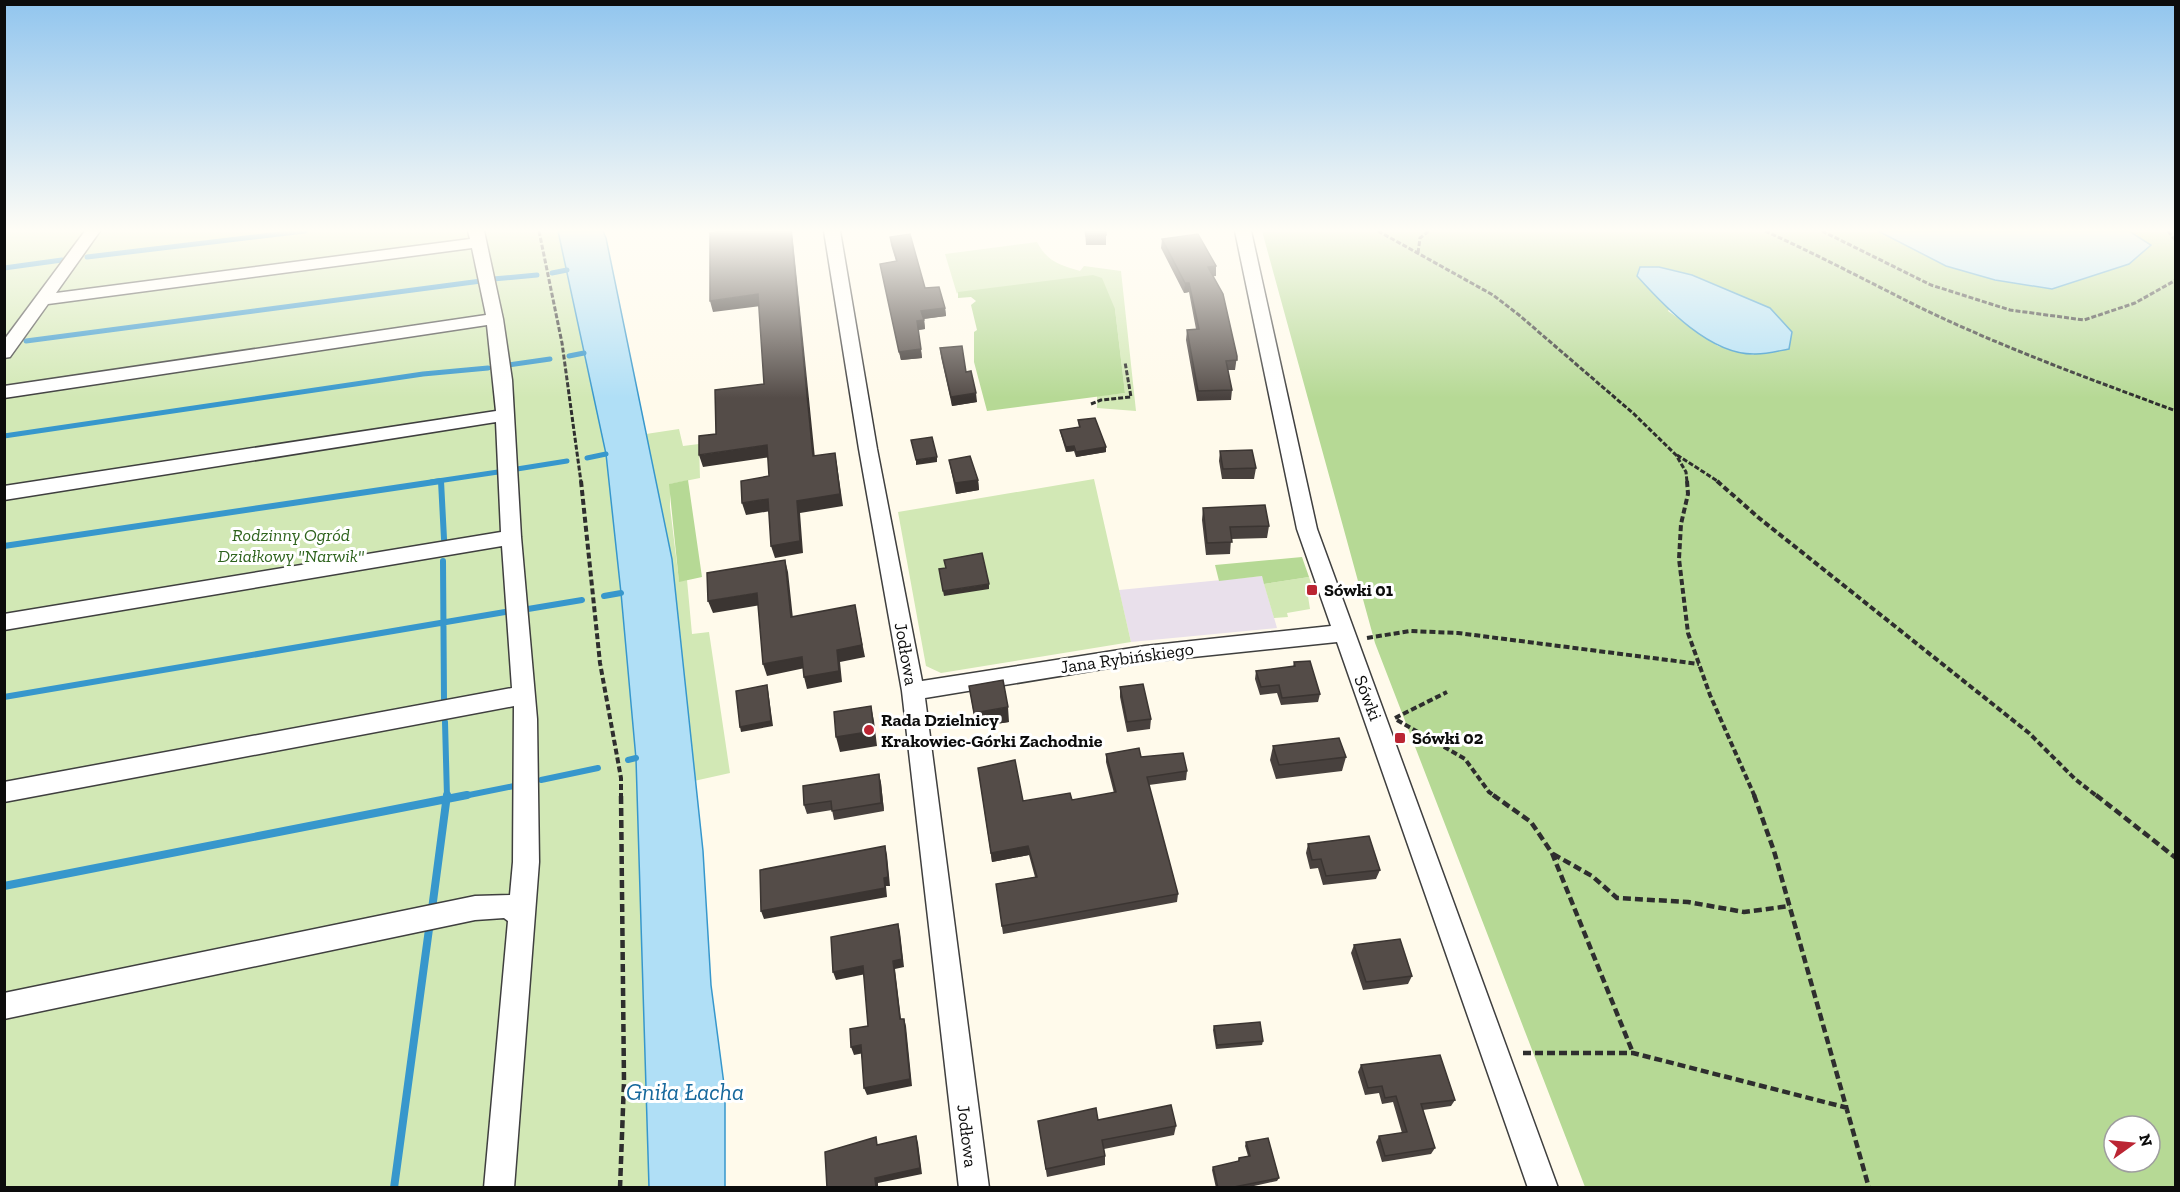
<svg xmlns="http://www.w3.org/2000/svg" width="2180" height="1192" font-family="'Zilla Slab',serif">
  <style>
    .industrial { fill: #e9e0eb }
    .green { fill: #d2e8b5 }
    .forest { fill: #b6d995; fill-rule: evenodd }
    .water { fill: #b0dff6; stroke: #3797cc; stroke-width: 1.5 }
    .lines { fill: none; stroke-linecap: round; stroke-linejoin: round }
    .stream-far2 { stroke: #3797cc; stroke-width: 5 }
    .stream-far1 { stroke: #3797cc; stroke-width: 6 }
    .stream { stroke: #3797cc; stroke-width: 8 }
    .minor-casing { stroke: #3f3f3f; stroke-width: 3 }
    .path-far2 { stroke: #2e2e2e; stroke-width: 3; stroke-dasharray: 5 2; stroke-linecap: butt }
    .path-far1 { stroke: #2e2e2e; stroke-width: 4; stroke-dasharray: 6 3; stroke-linecap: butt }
    .path { stroke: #2e2e2e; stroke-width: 4.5; stroke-dasharray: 8 4; stroke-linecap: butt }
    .minor { fill: #fff; fill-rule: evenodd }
    .wall { fill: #48413e }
    .shaded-wall { fill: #3b3532 }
    .building { fill: #544c48; stroke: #3b3532; stroke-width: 1.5 }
    .poi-dot { fill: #bb2533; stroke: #fff; stroke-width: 2 }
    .labels { text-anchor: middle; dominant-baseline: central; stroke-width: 6; stroke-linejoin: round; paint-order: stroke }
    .park-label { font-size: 18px; font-style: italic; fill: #2e631d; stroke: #fff }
    .poi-label { font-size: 18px; font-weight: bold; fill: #0c0c0c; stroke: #fff; text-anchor: start }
    .street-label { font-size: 18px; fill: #0c0c0c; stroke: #fff }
    .near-water-label { font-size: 24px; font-style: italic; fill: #16689c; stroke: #fff }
  </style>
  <rect width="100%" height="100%" fill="#fffaeb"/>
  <path class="industrial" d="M1262 576 1277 628 1131 642 1119 590Z"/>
  <path class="green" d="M5 231H558L606 454 621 593 636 759 649 1187 5 1188Z
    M1037 242C1047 261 1059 265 1080 271L1084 266 1121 271 1136 411 1097 408V396L1125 393 1115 309 958 292 957 294 945 254Z
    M679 429 683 446 699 444 700 478 670 484V507L679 581 687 580 692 634 709 632 730 773 694 781 672 559 646 434Z
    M1094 479 1131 642 941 673 926 666 898 512Z
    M1309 577 1313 589 1307 590 1310 609 1287 613 1288 617 1274 618 1264 584Z"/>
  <path class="forest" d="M1262 231H1878L1946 266 1995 280 2151 245 2129 231H2175V1187H1585L1375 643ZM1692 275 1721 287 1754 355 1718 346 1668 311ZM2114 1126H2150V1162H2114Z
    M1093 275 1102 278 1115 309 1125 393 987 411 974 362V332L977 330 971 305 976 301 971 297 958 298V292Z
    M688 480 702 577 679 582 669 484Z
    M1302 557 1309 577 1264 584 1262 576 1219 581 1215 565Z"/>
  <path class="water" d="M558 231H603L606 238 672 559 703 851 711 985 725 1092V1187H649L636 759 621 593 606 454Z
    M1878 231H2129L2151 245 2129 264 2052 289 1995 280 1946 266Z
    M1640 267H1659L1692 275 1770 308 1792 332 1789 349C1778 351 1767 354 1756 354 1711 356 1665 307 1637 276Z"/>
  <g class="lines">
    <path class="stream-far2" d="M87 257 305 231
      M4 268 62 260
      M552 273 567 270
      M493 279 537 275
      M26 341 481 281
      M569 356 584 353
      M508 365 550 359
      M4 436 423 374 488 368
      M587 458 606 454
      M517 469 567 461
      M431 482 498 472"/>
    <path class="stream-far1" d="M441 481 444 539
      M4 546 441 481
      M443 561 444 701
      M604 596 621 593
      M528 609 582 600
      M4 697 505 612
      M445 722 447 797
      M628 760 636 758
      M541 780 598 768
      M459 797 514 786"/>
    <path class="stream" d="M4 886 467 795
      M432 909 447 795
      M394 1188 429 929"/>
    <defs>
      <path id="minor" d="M85 231H100L56 293 470 239 468 231H484L503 319 512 380 521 537 537 719 539 862 514 1188H484L508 921 504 918 475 920 4 1019V993L475 896 510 895 513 862 514 706 4 802V782L512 688 502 546 4 630V614L501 532 496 422 4 500V486L496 411 487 325 4 398V386L486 315 472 248 48 304 10 357 4 358V340Z
        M824 231H840L877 449 922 681 1145 646 1331 626 1297 529 1235 231H1251L1317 529 1558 1188H1528L1337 642 1145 662 925 698 989 1188H959L902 691 859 449Z"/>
    </defs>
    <use href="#minor" class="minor-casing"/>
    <path class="path-far2" d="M539 231 562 343 581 482
      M1378 231 1493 295 1519 315 1634 414 1676 455 1686 472 1687 482
      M1765 231C1818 255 1869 282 1921 308 2004 348 2090 379 2176 411
      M1822 231 1931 285 2010 310 2084 320 2135 303 2176 280
      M2168 231 2176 241
      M1418 253 1420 238 1429 231
      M1091 404 1101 400 1131 397 1125 362
      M1677 455 1719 482"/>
    <path class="path-far1" d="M581 481 600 663 621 778V797
      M1687 481 1688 494 1681 524 1679 559 1688 633 1710 695 1755 797
      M1717 481 1759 518 2029 733 2075 779 2098 797
      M1367 638 1410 631 1458 633 1699 664
      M1395 718 1447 692
      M1397 720 1465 759 1489 792 1496 797"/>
    <path class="path" d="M1493 795 1531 822 1552 853 1633 1053
      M1754 795 1774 851 1869 1188
      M2096 795 2176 858
      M1553 854 1592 876 1617 898 1688 902 1744 912 1790 906
      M1523 1053H1633L1848 1108
      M620 1188 624 1082 621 795"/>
    <use href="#minor" class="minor"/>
  </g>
  <path class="wall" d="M1085 231H1106V245H1086Z
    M890 237 925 288 945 308 946 316 924 319 925 329 918 330 922 358 901 360 880 264 896 261 891 245Z
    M1162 239 1216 266V276H1213L1237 356 1235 370H1228L1232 390 1231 400 1197 401 1186 340 1187 330 1196 329 1189 292 1184 293 1161 248Z
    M940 348 966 372 977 402 952 406 941 357Z
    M1078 420 1106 447V452L1076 457 1074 451 1066 452 1061 435 1060 430 1079 427Z
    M1220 451 1256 468 1254 479H1222L1219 461Z
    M949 460 978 480 979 490 956 494 951 470Z
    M1203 508 1269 526 1267 538 1231 539 1230 554 1206 555 1202 520Z
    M1294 662 1320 694 1318 702 1281 705 1277 693 1260 695 1255 679 1256 671 1293 667Z
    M969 686 1009 722 976 727Z
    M1120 687 1151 719 1150 729 1127 732 1120 697Z
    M1273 746 1346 757 1342 771 1276 779 1270 760Z
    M1106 754 1141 757 1187 771 1186 780 1149 785 1178 894 1177 902 1003 934 996 884 1035 877 1029 855 992 862 978 768 1023 801 1072 800 1114 793 1106 762Z
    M879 774 881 783 884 811 834 820 832 810 807 814 804 805Z
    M1308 844 1380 870 1376 879 1323 885 1318 868 1310 869 1306 853Z
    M1354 945 1412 976 1408 984 1363 990 1351 953Z
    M1214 1026 1263 1041 1262 1045 1216 1049 1213 1030Z
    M1361 1065 1455 1100 1451 1106 1423 1110 1435 1148 1431 1154 1382 1162 1376 1142 1379 1136 1402 1133 1393 1102 1382 1104 1379 1093 1365 1095 1358 1072Z
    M1098 1120 1176 1126 1174 1135 1104 1149 1105 1156V1165L1047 1177 1038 1121Z
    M1246 1142 1279 1178 1277 1181 1245 1188H1216L1212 1170 1213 1167 1238 1162 1239 1158 1248 1156 1245 1146Z"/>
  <path class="shaded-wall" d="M791 231H792L816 468 813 456Z
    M1216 266V276L1207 277 1208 267Z
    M1185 283H1189V292L1184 293Z
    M758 294 761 306 713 312 710 301Z
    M945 308 946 316 922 319 921 311Z
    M924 320 925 329 918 330 917 321Z
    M921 349 922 358 901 360 899 352Z
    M976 393 977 402 952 406 951 397Z
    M767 445 771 457 703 467 699 455Z
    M1074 446V451L1066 452V447Z
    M1106 447V452L1076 457V452Z
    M835 453 837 465 843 506 800 513 803 553 775 558 771 546 797 501Z
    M937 457V462L916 465V460Z
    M978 480 979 490 956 494 955 483Z
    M768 499 771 511 746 515 742 503Z
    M785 560 788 572 794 628 791 617Z
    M989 584V589L944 596 943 591Z
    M757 593 761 605 713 613 708 601Z
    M857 617 865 657 840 662 842 682 807 689 804 677 837 650Z
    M802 657 805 668 767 676 763 664Z
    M767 685 768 690 773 726 741 732 740 727Z
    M871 706 874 721 877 746 840 752 836 737Z
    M1008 707 1009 722 976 727 974 713Z
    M879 774 881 783 884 811 881 803Z
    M885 846 887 855 890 886H886L887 897 764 919 761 911 884 878Z
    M1028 846 1029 855 992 862 991 853Z
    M898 924 900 932 904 967 895 969 902 1027 900 1019 893 961Z
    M863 966 866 974 836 980 833 972Z
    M904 1019 906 1026 912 1086 867 1095 864 1088Z
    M861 1045 864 1053 854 1055 851 1047Z
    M916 1136 918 1143 922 1174 878 1183V1188H876L875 1178Z"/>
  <path class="building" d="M721 231H791L813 456 835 453 840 494 797 501 800 541 771 546 768 499 742 503 741 481 769 476 767 445 699 455V436L716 434 715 390 764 384 758 294 710 301V233Z
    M1085 231H1106V235L1086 236Z
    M910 234 925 288 939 287 945 308 921 311 924 320 917 321 921 349 899 352 880 264 897 261 890 237Z
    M1198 234 1216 266 1208 267 1223 294 1237 356V360L1226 361 1232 390 1198 391 1187 330 1199 329 1189 283H1185L1162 239Z
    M962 346 966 372 971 371 976 393 951 397 940 348Z
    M1095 418 1106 447 1076 452 1074 446 1066 447 1060 430 1080 427 1078 420Z
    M932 437 937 457 916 460 911 440Z
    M1252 450 1256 468 1223 469 1220 451Z
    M970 456 978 480 955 483 949 460Z
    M1265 505 1269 526 1230 527 1232 542 1207 543 1203 508Z
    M982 553 989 584 943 591 939 569 946 568 944 560Z
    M785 560 791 617 855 605 862 645 837 650 839 671 804 677 802 657 763 664 757 593 708 601 707 573Z
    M1310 661 1320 694 1282 698 1279 685 1261 687 1256 671 1295 666 1294 662Z
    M1003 680 1008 707 974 713 969 686Z
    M1143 684 1151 719 1127 722 1120 687Z
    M767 685 771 721 740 727 736 691Z
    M871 706 874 731 836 737 834 712Z
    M1339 738 1346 757 1279 765 1273 746Z
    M1139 748 1141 757 1183 753 1187 771 1147 777 1178 894 1002 926 996 884 1037 877 1028 846 991 853 978 768 1015 760 1023 801 1070 793 1072 800 1116 792 1106 754Z
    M879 774 881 803 832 811 831 801 804 805 803 786Z
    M1369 836 1380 870 1326 876 1321 859 1312 860 1308 844Z
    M885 846 888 877 884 878 885 888 761 911 760 870Z
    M898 924 902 959 893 961 900 1019H904L910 1079 864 1088 861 1045 851 1047 850 1029 868 1026 863 966 833 972 831 937Z
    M1400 939 1412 976 1366 982 1354 945Z
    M1260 1022 1263 1041 1217 1045 1214 1026Z
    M1440 1055 1455 1100 1421 1104 1435 1148 1385 1156 1379 1136 1407 1132 1396 1096 1385 1098 1382 1086 1368 1088 1361 1065Z
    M1171 1105 1176 1126 1102 1140 1105 1156 1046 1169 1038 1121 1096 1108 1098 1120Z
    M916 1136 920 1168 875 1178 876 1188H827L825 1152 876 1137 877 1145Z
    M1268 1138 1279 1178 1229 1188H1218L1213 1167 1239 1161V1158L1250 1156 1246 1142Z"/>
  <linearGradient id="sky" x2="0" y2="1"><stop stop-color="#91c5ee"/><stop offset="0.58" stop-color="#fffdf6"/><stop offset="1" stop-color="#fffdf6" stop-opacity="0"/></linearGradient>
  <rect width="2180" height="398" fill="url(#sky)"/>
  <g class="poi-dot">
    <rect x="1306" y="584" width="12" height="12" rx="3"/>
    <circle cx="869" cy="730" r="6"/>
    <rect x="1394" y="732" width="12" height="12" rx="3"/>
  </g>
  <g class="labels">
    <g class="park-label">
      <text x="291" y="535">Rodzinny Ogród<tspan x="291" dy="21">Działkowy "Narwik"</tspan></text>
    </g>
    <g class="poi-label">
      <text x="1324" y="590">Sówki 01</text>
      <text x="881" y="720">Rada Dzielnicy<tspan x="881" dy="21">Krakowiec-Górki Zachodnie</tspan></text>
      <text x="1412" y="738">Sówki 02</text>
    </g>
    <g class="street-label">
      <text transform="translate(906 654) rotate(80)">Jodłowa</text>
      <text transform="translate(1127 658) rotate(-8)">Jana Rybińskiego</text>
      <text transform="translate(1368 698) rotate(69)">Sówki</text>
      <text transform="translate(967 1136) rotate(83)">Jodłowa</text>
    </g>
    <g class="near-water-label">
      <text x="685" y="1091">Gniła Łacha</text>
    </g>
  </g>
  <rect width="2180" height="1192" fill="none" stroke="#0c0c0c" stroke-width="12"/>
  <g transform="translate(2132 1144) rotate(75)"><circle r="28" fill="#ffffff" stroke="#9e9e9e" stroke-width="1.5"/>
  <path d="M0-4.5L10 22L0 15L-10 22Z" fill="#bb2533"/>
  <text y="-9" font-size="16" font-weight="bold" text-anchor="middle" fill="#0c0c0c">N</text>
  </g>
</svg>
